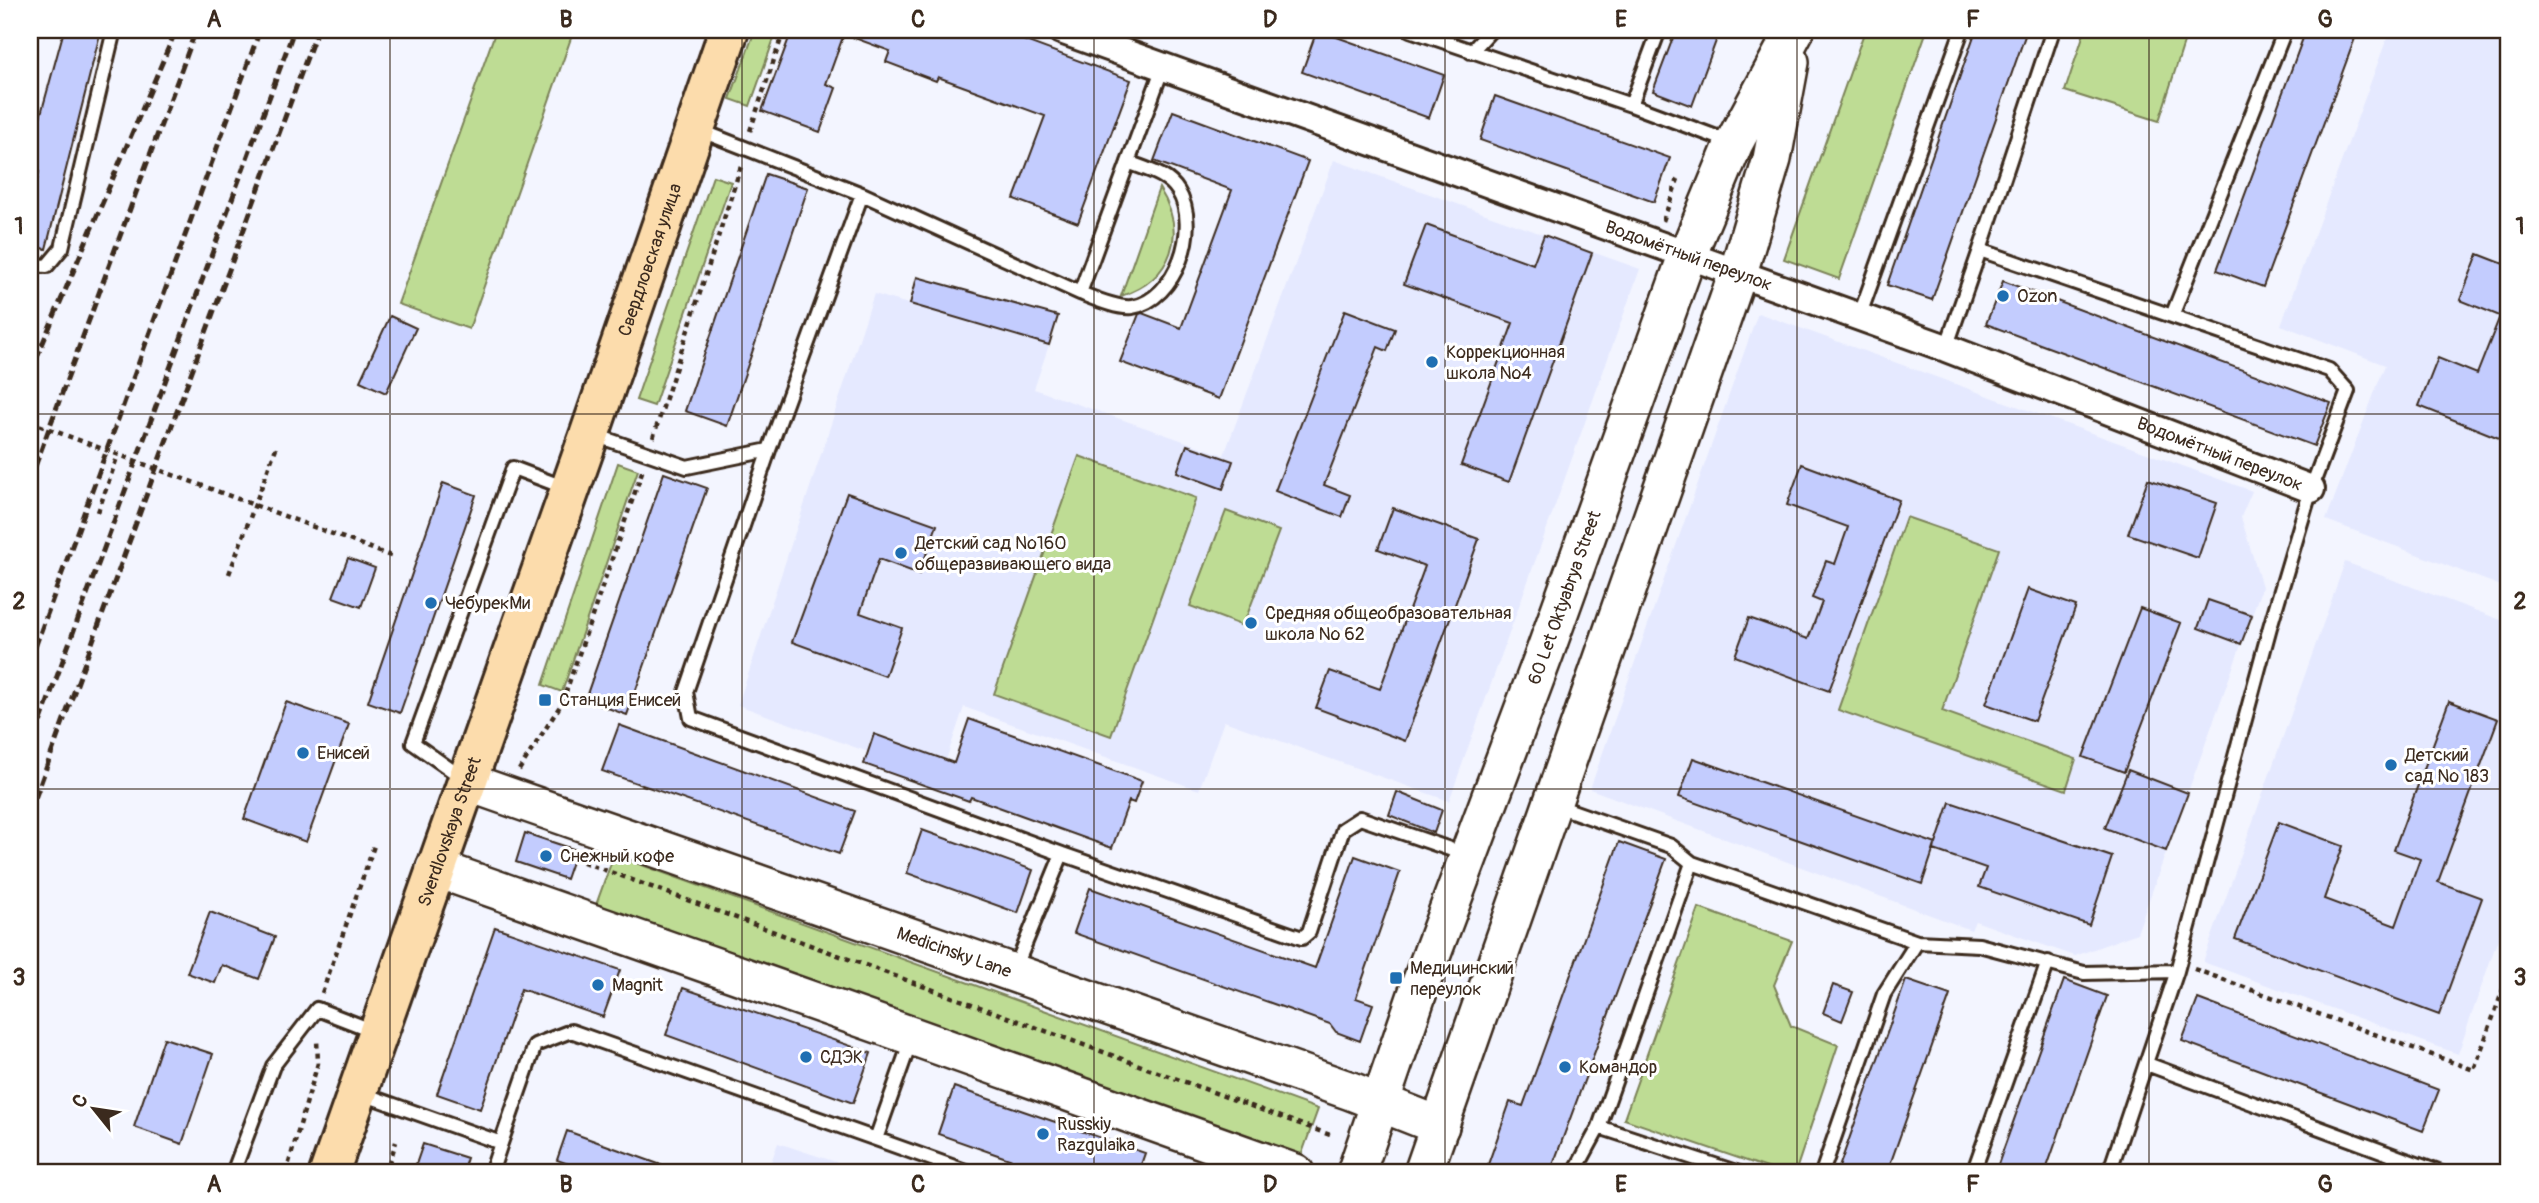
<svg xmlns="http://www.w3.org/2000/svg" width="2539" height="1203" font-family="Pangolin,sans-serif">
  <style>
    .built { fill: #e5e9ff }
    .green { fill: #bedc94; stroke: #7c8359; stroke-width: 2 }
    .building { fill: #c3ccfe; stroke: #3b2a1e; stroke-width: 2 }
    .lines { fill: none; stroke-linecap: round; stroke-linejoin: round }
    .service-casing { stroke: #3b2a1e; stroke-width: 18 }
    .minor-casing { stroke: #3b2a1e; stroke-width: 32 }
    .secondary-casing { stroke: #3b2a1e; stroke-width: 42 }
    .trunk-casing { stroke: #3b2a1e; stroke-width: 44 }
    .path { stroke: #3b2a1e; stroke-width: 4.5; stroke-dasharray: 5 5; stroke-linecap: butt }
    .service { stroke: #fff; stroke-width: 12 }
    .minor { stroke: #fff; stroke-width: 26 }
    .secondary { stroke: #fff; stroke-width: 37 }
    .trunk { stroke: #fcdcac; stroke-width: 38 }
    .rail { stroke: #3b2a1e; stroke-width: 5; stroke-dasharray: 10 5; stroke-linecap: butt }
    .path-bridge { stroke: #3b2a1e; stroke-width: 4.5; stroke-dasharray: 5 5; stroke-linecap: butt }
    .grid { fill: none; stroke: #3b2a1e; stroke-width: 2; stroke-opacity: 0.55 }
    .poi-dot { fill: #1f6fb2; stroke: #fff; stroke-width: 2.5 }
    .labels { text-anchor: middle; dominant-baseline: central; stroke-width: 6; stroke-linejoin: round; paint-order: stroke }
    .street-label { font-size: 18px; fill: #3b2a1e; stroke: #fff }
    .poi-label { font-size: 18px; fill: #3b2a1e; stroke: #fff; text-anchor: start }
    .neatline { fill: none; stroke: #3b2a1e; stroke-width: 2.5 }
    .grid-label { font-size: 23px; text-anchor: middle; font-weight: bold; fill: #3b2a1e }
  </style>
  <rect width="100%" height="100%" fill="#f3f5ff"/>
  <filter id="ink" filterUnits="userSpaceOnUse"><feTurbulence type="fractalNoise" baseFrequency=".0143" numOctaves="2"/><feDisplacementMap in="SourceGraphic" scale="14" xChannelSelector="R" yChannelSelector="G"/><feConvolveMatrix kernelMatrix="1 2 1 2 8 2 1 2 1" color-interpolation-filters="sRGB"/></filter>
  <g filter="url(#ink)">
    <path class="built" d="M2390 30H2509V589L2326 520 2385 365 2281 325Z
      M1334 160 1640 269 1449 801 1224 721 1199 790 964 707 946 760 874 734 868 752 738 705 874 294 1049 345 1034 389 1224 455Z
      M1758 313 2252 491 2241 517 2262 587 2137 933 2075 956 1975 921 1971 930 1590 789Z
      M2345 562 2509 623V907L2458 1054 2203 962Z
      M778 1143 845 1165 852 1173H767Z"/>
    <path class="green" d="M496 30H568L571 38 469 329 398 304Z
      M755 30H777L750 106 730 99Z
      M1865 30H1927L1839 279 1784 259Z
      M2085 30H2188L2159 121 2065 91Z
      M713 176 731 182 654 406 636 400Z
      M1159 188C1188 233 1173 279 1121 296Z
      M1079 456 1196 498 1111 736 994 694Z
      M618 463 638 470 562 692 543 685Z
      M1226 511 1279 531 1243 626 1190 606Z
      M1906 517 1999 549 1942 711 2076 759 2066 790 1838 710Z
      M614 855 1318 1109 1300 1159 596 905Z
      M1699 908 1792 941 1774 985 1791 1026 1838 1045 1795 1173H1782L1624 1119Z"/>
    <path class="building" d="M64 30H101L46 249 30 245V210L39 172 30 169V154Z
      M792 30H996L1131 80 1078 223 1014 199 1045 116 938 77 936 81 886 62 890 51 844 34 826 84 836 88 820 132 762 111Z
      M1317 30 1444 75 1429 118 1302 72Z
      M1676 30H1720L1692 106 1653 91Z
      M1976 30H2027L1932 300 1887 285Z
      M2306 30H2358L2263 287 2217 270Z
      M1495 96 1670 158 1654 202 1480 140Z
      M1173 111 1308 161 1219 399 1120 362 1139 314 1142 313 1181 328 1232 190 1154 161Z
      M766 174 808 188 727 426 685 411Z
      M1426 225 1533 264 1544 235 1592 253 1509 482 1461 465 1513 323 1404 284Z
      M2478 254 2509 266V442L2419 406 2438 358 2477 374 2500 316 2460 300Z
      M917 277 1058 316 1049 345 910 304Z
      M2003 281 2331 403 2314 446 1986 324Z
      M1345 310 1395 329 1387 351 1378 347 1324 485 1350 495 1342 517 1275 491Z
      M390 316 416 328 386 393 360 381Z
      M1187 445 1233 461 1223 489 1177 472Z
      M1802 464 1899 500 1829 691 1735 656 1749 618 1808 639 1822 602 1812 598 1826 561 1835 564 1848 527 1787 505Z
      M664 473 707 488 627 715 585 700Z
      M2148 479 2217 503 2198 558 2128 534Z
      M443 483 476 495 400 713 368 702Z
      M847 493 937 525 919 574 879 559 860 613 902 628 885 676 792 642Z
      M1393 508 1479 539 1405 741 1316 708 1330 671 1380 689 1425 566 1378 549Z
      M348 558 375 568 361 607 333 597Z
      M2028 589 2076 606 2034 721 1986 704Z
      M2208 600 2252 615 2241 644 2198 628Z
      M2140 608 2181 623 2124 772 2083 757Z
      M2449 701 2498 719 2438 882 2482 898 2439 1015 2235 939 2279 822 2343 846 2324 899 2396 926 2420 859 2394 850Z
      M286 702 349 724 306 842 244 819Z
      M969 719 1142 781 1134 803 1129 801 1112 848 971 797 969 801 864 764 874 734 954 763Z
      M619 725 855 811 839 854 602 771Z
      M1693 758 1936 844 1950 802 2112 857 2089 925 1979 887 1986 868 1934 850 1935 845 1922 884 1679 797Z
      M2128 770 2188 793 2166 851 2105 828Z
      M1397 792 1442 810 1434 833 1389 815Z
      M922 830 1033 870 1018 913 907 873Z
      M525 833 576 850 566 879 516 862Z
      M1619 842 1666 859 1550 1173H1485L1510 1102 1523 1106Z
      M1355 856 1400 872 1356 998 1373 1004 1360 1041 1336 1032 1330 1024 1074 933 1090 888 1315 968Z
      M210 912 275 937 259 979 222 965 215 983 187 973Z
      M495 927 620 970 603 1017 521 989 480 1109 437 1094Z
      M1906 980 1950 995 1887 1173H1837Z
      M2064 980 2107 996 2045 1173H1995Z
      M1833 985 1853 992 1842 1021 1823 1013Z
      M683 988 871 1053 853 1103 666 1035Z
      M2198 999 2439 1090 2423 1131 2182 1041Z
      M164 1038 213 1054 182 1144 134 1127Z
      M954 1087 1145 1153 1138 1173H1049L938 1134Z
      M567 1131 678 1171V1173H572L574 1166 557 1160Z
      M423 1144 467 1158 462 1173H413Z"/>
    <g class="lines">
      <defs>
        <path id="service" d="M1410 30 1631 105 1730 142
          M1471 52 1491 30
          M1631 105 1659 30
          M699 130 862 194 769 450
          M862 194 1080 293 1163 67
          M1980 250 2053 30
          M30 265 47 266 62 248 114 30
          M1080 293C1093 298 1118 309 1132 307 1176 300 1201 227 1178 191 1168 174 1145 169 1128 162
          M2172 316 2285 30
          M1859 317 1962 30
          M1946 348 1980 250 2329 370 2348 391 2311 489 2270 627 2177 971 2109 1173
          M592 434 687 467 769 450 686 692 691 718 1062 854
          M464 779 413 743 513 468 566 488
          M1555 805 1671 846 1692 863 1599 1127 1574 1173
          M1692 863 1917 942 1884 994 1822 1173
          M1917 942 1979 945 2084 973 2177 971
          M1014 971 1062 854 1302 938 1309 932 1343 829 1360 818 1467 855
          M2147 1064 2441 1173
          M360 1093 501 1143 535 1045 571 1031 876 1139 911 1040
          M1599 1127 1739 1173
          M876 1139 971 1173
          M233 1173 273 1066 317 1009 374 1031
          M491 1173 501 1143
          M1973 1173 2048 962"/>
        <g id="minor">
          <path id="s1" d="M1061 30 1946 348 2311 489"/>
        </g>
        <g id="secondary">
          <path id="s2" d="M467 782 1351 1091 1440 1126"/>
          <path d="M435 868 912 1036 1295 1173"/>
          <path id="s3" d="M1356 1173 1421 983 1545 652 1687 256 1734 143 1795 30"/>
          <path d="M1423 1173 1738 273 1772 159 1790 62"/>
        </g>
        <g id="trunk">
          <path id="s4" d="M329 1173 590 433 729 30"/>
        </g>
      </defs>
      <use href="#service" class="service-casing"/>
      <use href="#minor" class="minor-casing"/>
      <use href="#secondary" class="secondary-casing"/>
      <use href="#trunk" class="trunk-casing"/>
      <path class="path" d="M750 131 784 30
        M1663 221 1678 179
        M653 438 742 163
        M98 512 118 455
        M349 540 393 557
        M229 574 276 448
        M519 770 562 703 643 469
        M583 862 1333 1136
        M2194 969 2474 1070 2509 973
        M322 993 374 846
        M286 1173 318 1063 317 1039
        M386 1173 396 1142"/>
      <use href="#service" class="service"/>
      <use href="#minor" class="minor"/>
      <use href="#secondary" class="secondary"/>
      <use href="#trunk" class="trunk"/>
      <path class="rail" d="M30 373 176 30
        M30 480 196 30
        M30 661 260 30
        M30 750 294 30
        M30 812 317 30"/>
      <path class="path-bridge" d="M30 422 349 540"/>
    </g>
  </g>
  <path class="grid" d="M390 30V1173M742 30V1173M1094 30V1173M1445 30V1173M1797 30V1173M2149 30V1173M30 414H2509M30 789H2509"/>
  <g class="poi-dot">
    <circle cx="2003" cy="296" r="7"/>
    <circle cx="1432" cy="362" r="7"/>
    <circle cx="901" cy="553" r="7"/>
    <circle cx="431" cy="603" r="7"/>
    <circle cx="1251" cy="623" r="7"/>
    <rect x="538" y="693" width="14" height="14" rx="3.5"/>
    <circle cx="303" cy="753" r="7"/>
    <circle cx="2391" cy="765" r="7"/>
    <circle cx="546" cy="856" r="7"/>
    <rect x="1389" y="971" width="14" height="14" rx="3.5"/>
    <circle cx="598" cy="985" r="7"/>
    <circle cx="806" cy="1057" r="7"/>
    <circle cx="1565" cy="1067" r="7"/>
    <circle cx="1043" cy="1134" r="7"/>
  </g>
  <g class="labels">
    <g class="street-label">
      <text stroke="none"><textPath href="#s1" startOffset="667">Водомётный переулок</textPath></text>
      <text stroke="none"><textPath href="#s4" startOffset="968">Свердловская улица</textPath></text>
      <text stroke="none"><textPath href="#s1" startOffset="1234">Водомётный переулок</textPath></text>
      <text stroke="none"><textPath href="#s3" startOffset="612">60 Let Oktyabrya Street</textPath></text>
      <text stroke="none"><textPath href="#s4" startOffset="362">Sverdlovskaya Street</textPath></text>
      <text stroke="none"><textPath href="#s2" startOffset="516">Medicinsky Lane</textPath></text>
    </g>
    <g class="poi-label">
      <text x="2017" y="296">Ozon</text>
      <text x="1446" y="352">Коррекционная<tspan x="1446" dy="21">школа №4</tspan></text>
      <text x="915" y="543">Детский сад №160<tspan x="915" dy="21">общеразвивающего вида</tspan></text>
      <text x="445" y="603">ЧебурекМи</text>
      <text x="1265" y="613">Средняя общеобразовательная<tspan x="1265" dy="21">школа № 62</tspan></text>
      <text x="559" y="700">Станция Енисей</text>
      <text x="317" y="753">Енисей</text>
      <text x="2405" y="755">Детский<tspan x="2405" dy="21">сад № 183</tspan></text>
      <text x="560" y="856">Снежный кофе</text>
      <text x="1410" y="968">Медицинский<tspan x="1410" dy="21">переулок</tspan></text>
      <text x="612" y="985">Magnit</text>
      <text x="820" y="1057">СДЭК</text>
      <text x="1579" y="1067">Командор</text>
      <text x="1057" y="1124">Russkiy<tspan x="1057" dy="21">Razgulaika</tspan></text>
    </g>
  </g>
  <rect width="2539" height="1203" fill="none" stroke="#fff" stroke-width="77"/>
  <g transform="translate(94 1109) rotate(300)" stroke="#ffffff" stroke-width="5" paint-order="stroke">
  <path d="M0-5L12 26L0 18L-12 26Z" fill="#3b2a1e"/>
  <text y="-10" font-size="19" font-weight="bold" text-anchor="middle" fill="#3b2a1e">С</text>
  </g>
  <rect x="38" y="38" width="2462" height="1126" class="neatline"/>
  <g class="grid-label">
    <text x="214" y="27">A</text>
    <text x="566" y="27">B</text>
    <text x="918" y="27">C</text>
    <text x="1270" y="27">D</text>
    <text x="1621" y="27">E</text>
    <text x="1973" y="27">F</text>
    <text x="2325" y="27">G</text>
    <text x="19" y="234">1</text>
    <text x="2520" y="234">1</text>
    <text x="19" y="609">2</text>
    <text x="2520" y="609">2</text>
    <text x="19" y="985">3</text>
    <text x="2520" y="985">3</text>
    <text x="214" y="1192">A</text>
    <text x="566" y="1192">B</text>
    <text x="918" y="1192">C</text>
    <text x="1270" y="1192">D</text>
    <text x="1621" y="1192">E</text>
    <text x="1973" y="1192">F</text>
    <text x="2325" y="1192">G</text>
  </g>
</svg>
